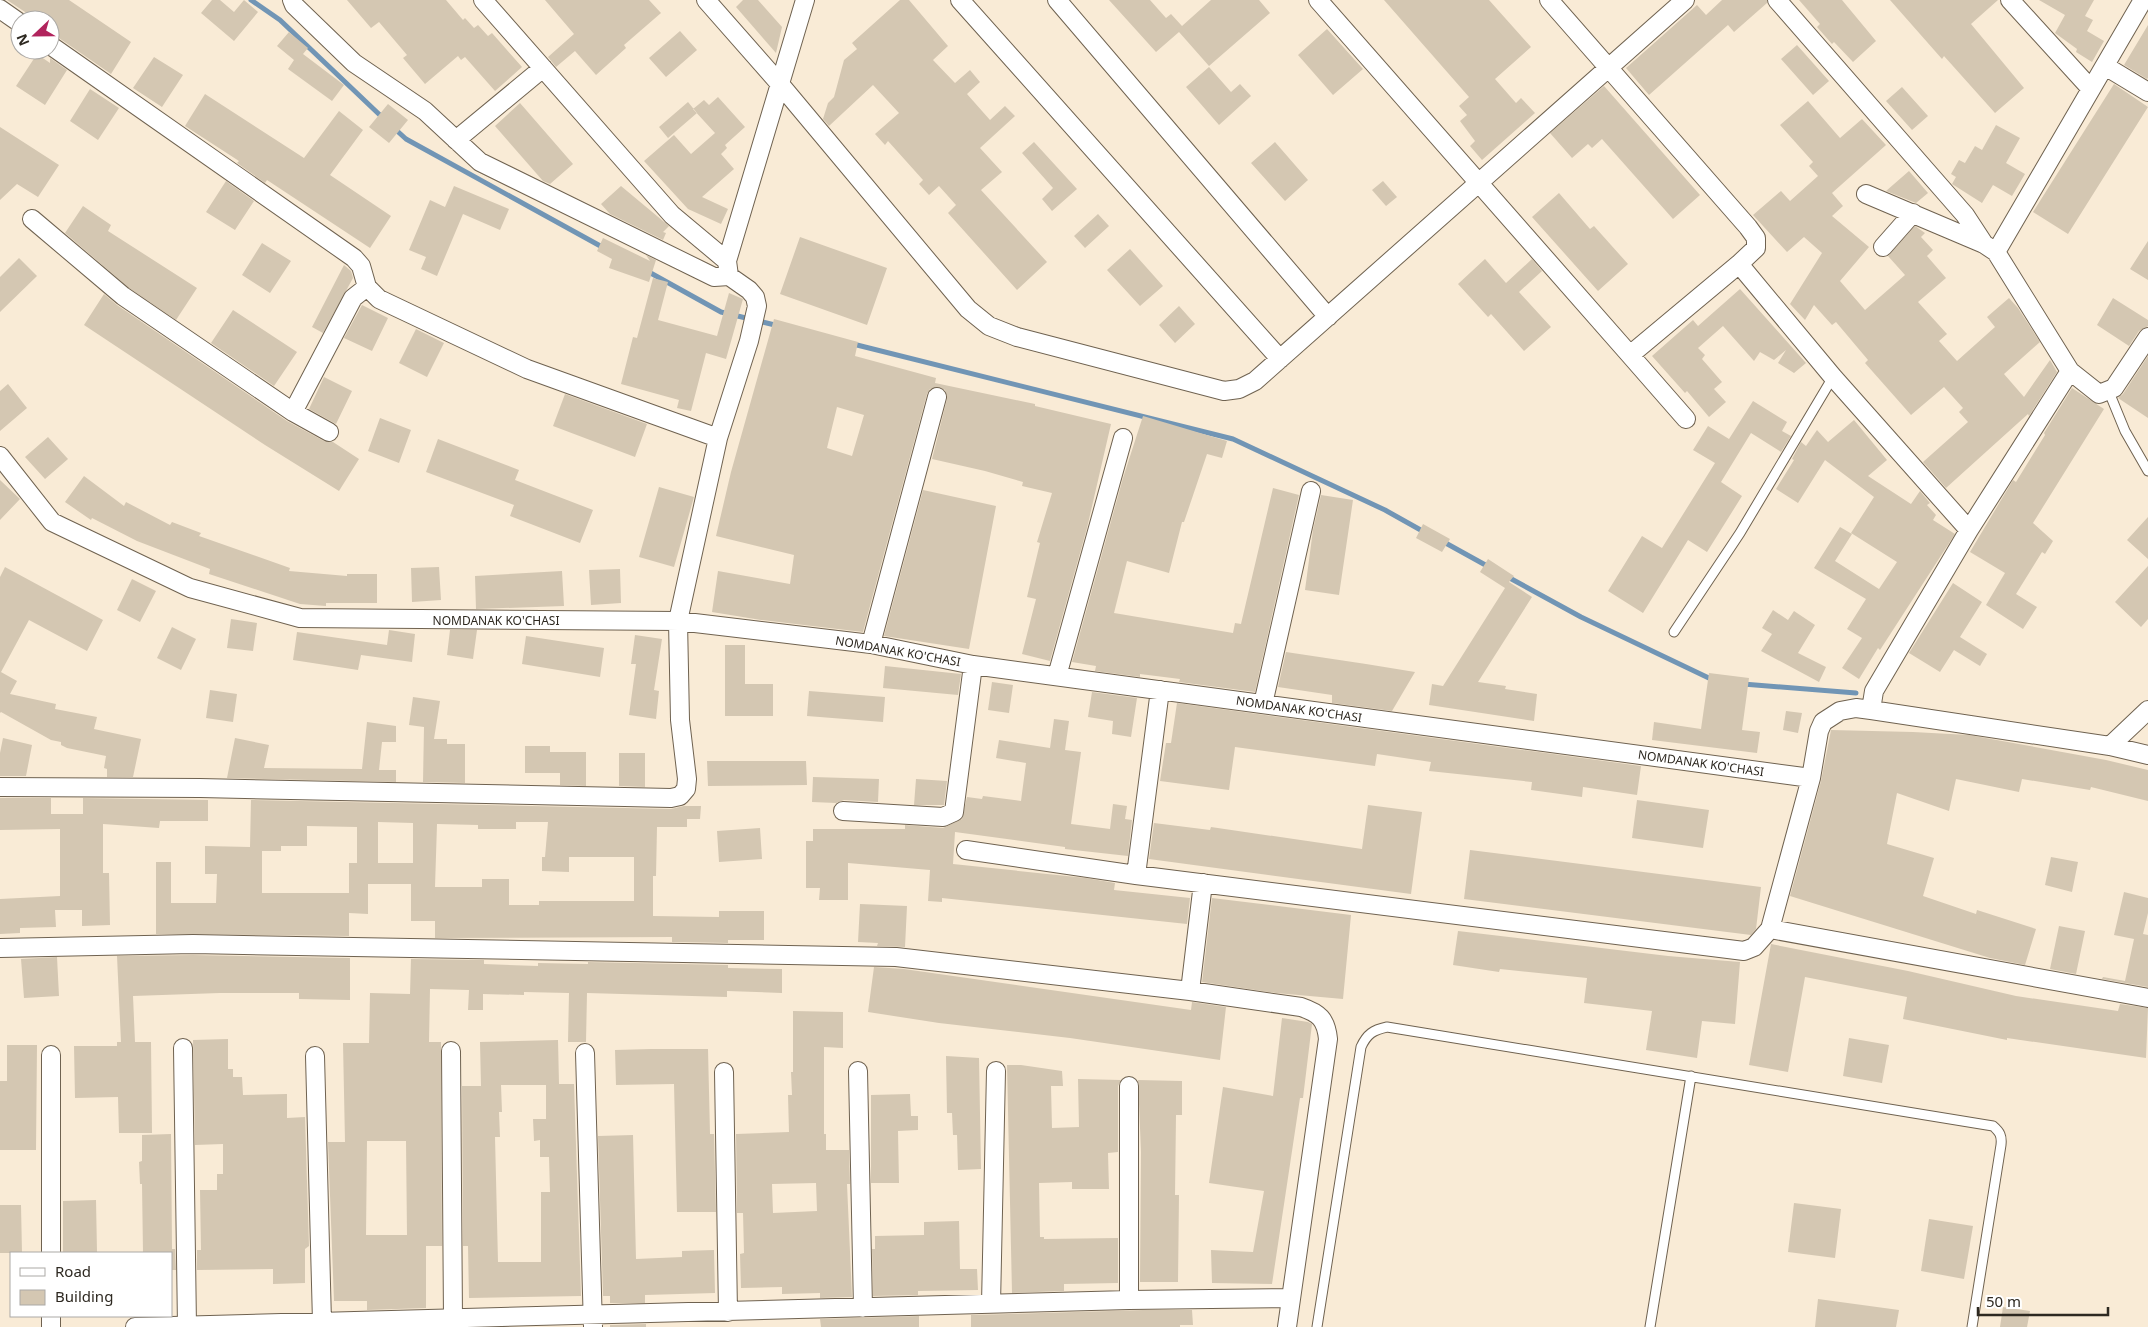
<svg xmlns="http://www.w3.org/2000/svg" width="2148" height="1327" font-family="'Noto Sans',sans-serif">
  <style>
    .lines { fill: none; stroke-linecap: round; stroke-linejoin: round }
    .stream { stroke: #7195b5; stroke-width: 5 }
    .building { fill: #d4c7b2; fill-rule: evenodd }
    .lane-casing { stroke: #6f6250; stroke-width: 11 }
    .street-casing { stroke: #6f6250; stroke-width: 20 }
    .lane { stroke: #fff; stroke-width: 9 }
    .street { stroke: #fff; stroke-width: 18 }
    .labels { text-anchor: middle; dominant-baseline: central; stroke-width: 4.5; stroke-linejoin: round; paint-order: stroke }
    .street-label { font-size: 12px; fill: #2e2921; stroke: #fff }
  </style>
  <rect width="100%" height="100%" fill="#f9ebd6"/>
  <g class="lines">
    <path class="stream" d="M251 0 280 20 383 118
      M395 129 406 139 604 248
      M647 271 721 312 779 326
      M853 344 1233 439 1385 510 1426 533
      M1442 541 1489 567
      M1506 576 1581 617 1713 680
      M1743 684 1856 693"/>
  </g>
  <path class="building" d="M7 0H69L131 42 111 74 56 36 50 35V20H37Z
    M212 0H220L234 12 244 0 258 12 234 41 201 13Z
    M347 0H446L463 20 465 18 474 28 478 25 488 36 492 33 522 67 495 91 465 57 461 60 458 56 425 84 403 58 407 55 379 22 371 28Z
    M545 0H649L661 13 624 45 626 48 596 75 575 51 556 67 548 57 574 34Z
    M743 0H758L782 27 776 53 736 7Z
    M900 0H909L948 46 933 60 955 83 970 70 980 82 967 94 990 120 1005 106 1015 116 980 148 1002 172 981 190 1047 262 1017 290 948 213 956 205 939 186 929 195 919 184 923 180 888 141 885 145 875 134 899 113 873 85 829 126 823 119 828 103 834 97 844 60 857 49 852 43Z
    M1109 0H1150L1166 18 1171 14 1182 26 1211 0H1259L1270 13 1209 66 1179 32 1156 52Z
    M1384 0H1489L1531 47 1495 79 1516 103 1521 98 1535 113 1482 160 1470 146 1475 141 1460 121 1467 115 1459 106 1469 97Z
    M1722 0H1767V3L1734 32 1728 25 1649 95 1626 68 1697 5 1706 15Z
    M1799 0H1842L1876 41 1853 62 1834 42 1832 44 1817 27 1820 24Z
    M1890 0H1998L1971 24 2024 88 1995 113 1944 56 1942 59Z
    M2039 0H2094L2085 16 2093 20 2087 31 2104 41 2092 62 2076 52 2077 49 2055 33 2065 15Z
    M2148 25V78L2147 79 2124 65Z
    M1327 29 1363 69 1333 95 1298 55Z
    M680 31 697 50 666 77 649 58Z
    M289 32 308 48 303 54 344 85 332 101 288 69 294 60 277 46Z
    M1797 45 1829 81 1813 95 1781 59Z
    M37 54 50 63V58L67 70 45 105 16 86Z
    M154 57 183 75 162 107 133 88Z
    M1209 67 1231 92 1240 84 1251 96 1219 125 1186 87Z
    M2114 84 2148 107 2068 234 2033 212Z
    M1604 86 1700 195 1673 219 1602 139 1592 148 1588 144 1572 158 1550 133Z
    M1902 87 1928 116 1912 130 1886 101Z
    M90 89 119 108 98 140 70 121Z
    M205 94 304 158 339 111 363 130 330 175 391 216 370 248 267 180 265 183 237 163 239 161 185 126Z
    M718 97 745 127 725 145 727 148 721 154 734 169 702 197 728 209 721 224 688 209 644 161 674 135 691 154 715 133 693 109 704 100 709 105Z
    M1808 101 1840 138 1862 119 1886 145 1832 193 1843 206 1832 216 1869 247 1840 281 1865 310 1905 275 1888 256 1915 226 1925 233 1921 237 1933 250 1927 256 1946 278 1918 302 1947 334 1939 341 1957 361 1995 327 1987 317 2009 298 2018 308 2040 342 2004 374 2024 397 2050 360 2057 372 2029 416 2028 414 1946 488 1923 462 1968 422 1959 412 1963 408 1944 387 1911 415 1865 363 1868 360 1836 322 1832 325 1814 305 1805 320 1790 304 1822 253 1804 237 1787 252 1753 215 1781 191 1790 201 1818 176 1809 166 1813 162 1780 125Z
    M688 102 697 113 668 138 659 127Z
    M520 103 573 164 550 184 543 181 495 126Z
    M388 104 408 120 389 143 369 127Z
    M1996 125 2020 138 2006 163 2025 174 2012 196 1993 185 1982 203 1952 184 1956 177 1951 174 1959 160 1965 163 1975 146 1982 150Z
    M0 127 59 165 38 197 17 184 0 200Z
    M1034 142 1077 189 1052 211 1042 199 1053 188 1022 153Z
    M1275 142 1308 180 1285 201 1251 163Z
    M1909 171 1928 193 1916 203 1886 191Z
    M226 181 254 201 235 230 206 212Z
    M1383 181 1397 197 1386 206 1372 190Z
    M454 186 509 209 500 230 463 214 437 276 421 269 426 257 409 250 430 200 445 207Z
    M621 186 669 226 663 232 666 233 663 240 610 214 601 204Z
    M1559 193 1590 229 1594 226 1628 264 1598 291 1532 217Z
    M83 206 111 225 108 231 197 288 176 320 129 288 65 233Z
    M1098 214 1109 226 1085 248 1074 236Z
    M800 237 887 268 867 325 780 294Z
    M603 238 650 261 646 255 656 260 649 282 609 268 612 259 597 251Z
    M2148 241V280L2130 269Z
    M262 243 291 261 270 293 242 275Z
    M1130 249 1163 286 1140 306 1107 270Z
    M19 258 37 276 0 312V277Z
    M1485 259 1506 283 1532 259 1542 271 1519 292 1551 327 1524 351 1491 314 1488 317 1458 284Z
    M344 265 351 271 353 278 323 333 312 327Z
    M653 278 668 282 658 320 717 336 729 293 743 299 726 359 706 353 691 411 677 408 679 400 621 384 633 337 637 338Z
    M1740 289 1806 363 1794 373 1778 363 1786 350 1774 360 1760 352 1754 361 1723 326 1698 348 1705 355 1702 359 1722 382 1714 389 1726 402 1709 417 1687 391 1685 393 1652 356 1693 320 1698 326Z
    M104 294 117 305 287 421 324 441 333 442 359 459 339 491 265 445 84 325Z
    M2113 298 2148 320V326L2139 331 2129 346 2097 325Z
    M362 305 388 318 372 351 344 338Z
    M1179 306 1195 324 1175 343 1159 325Z
    M233 310 297 352 274 386 211 343Z
    M774 319 858 342 855 356 936 378 935 383 1035 404V406L1111 424 1087 528 1050 661 1022 654 1036 599 1027 597 1040 543 1037 542 1052 493 1022 486 1023 482 985 471 932 459 947 399 945 390 939 387 930 389 927 394 863 632 761 620 712 612 718 571 790 584 794 555 716 536 731 472ZM837 407 864 415 852 456 827 448Z
    M416 329 444 343 427 377 399 363Z
    M2148 356V418L2118 398 2123 394Z
    M324 377 352 391 336 424 309 409Z
    M8 384 27 408 0 431V391Z
    M2072 388 2104 409 2033 523 2053 541 2045 554 2042 552 2016 594 2037 607 2023 629 1986 605 2005 573 1970 552 2013 480 2016 482 2045 435 2044 433Z
    M565 394 647 424 635 457 553 426Z
    M1753 401 1787 422 1782 431 1791 436 1781 452 1751 433 1721 482 1742 496 1707 552 1688 540 1643 613 1608 591 1642 536 1662 548 1715 463 1693 450 1708 426 1729 439Z
    M1143 416 1227 441 1222 458 1207 454 1184 522H1182L1169 573 1127 561 1114 613 1233 633 1235 623 1241 624 1273 488 1299 495 1255 692 1179 682 1180 679 1140 674V677L1095 671 1096 666 1072 662 1123 478Z
    M380 418 411 430 399 463 368 451Z
    M1854 420 1887 460 1868 476 1911 504 1920 491 1930 503 1927 505 1936 515 1933 520 1955 534 1880 650 1878 648 1859 679 1842 668 1862 638 1847 629 1866 599 1814 568 1840 527 1852 534 1835 561 1879 589 1897 562 1851 533 1874 497 1825 460 1798 503 1776 489 1794 460 1792 459 1801 442 1806 446 1817 430 1828 442Z
    M48 437 68 459 45 479 25 457Z
    M438 439 519 470 515 480 593 510 580 543 510 516 514 505 426 472Z
    M84 476 124 506 126 502 170 525 172 522 201 533 199 536 290 568 289 571 347 576V574H377V603H326V606L300 604 209 574 210 569 137 541 92 518 91 520 65 502Z
    M0 480 20 499 0 520Z
    M659 487 694 497 674 567 639 557Z
    M923 490 996 506 969 649 884 636Z
    M1321 495 1353 500 1339 595 1305 590 1313 530Z
    M2148 517V559L2127 540Z
    M1423 524 1450 539 1442 552 1416 538Z
    M1488 559 1514 576 1509 582 1532 597 1478 682 1506 686 1505 689 1537 694 1534 721 1429 705 1432 684 1443 686 1505 588 1480 572Z
    M2148 566V619L2141 627 2115 602Z
    M5 567 103 620 87 651 29 620 1 672 17 681 10 694 56 704 55 709 97 717 94 729 141 739 133 777H107V769L104 768 106 756 67 748 61 745V742L51 740 1 712 0 713V577Z
    M439 567 441 600 412 602 411 568Z
    M620 569 621 603 591 605 589 570Z
    M562 571 564 606 476 609 475 576Z
    M132 579 156 591 140 622 117 610Z
    M1953 583 1982 602 1960 637 1987 654 1980 666 1954 650 1940 672 1909 653Z
    M1773 610 1788 620 1794 611 1815 625 1798 653 1826 667 1819 682 1761 651 1772 634 1762 628Z
    M231 619 257 623 253 651 227 648Z
    M172 627 196 639 181 670 157 658Z
    M389 630 415 634 412 662 361 655 358 670 293 660 297 632 387 645Z
    M450 630H477L473 659 447 655Z
    M635 635 662 639 654 690 659 691 656 719 629 715 636 664H631Z
    M526 636 604 648 600 677 522 664Z
    M725 645H745V684H773V716H725Z
    M1286 652 1366 664 1415 672 1392 711 1332 703V695L1278 687Z
    M885 666 961 674 958 695 883 688Z
    M1709 673 1749 678 1742 730 1760 732 1757 753 1652 740 1654 722 1701 729Z
    M992 682 1013 685 1009 713 988 710Z
    M210 690 237 694 233 722 206 718Z
    M809 691 885 697 883 722 807 716Z
    M1092 692 1137 698 1131 737 1112 734 1113 721 1088 717Z
    M413 697 440 701 434 739H447V744H465V783L423 782 424 727 409 725Z
    M1177 703 1641 766 1637 795 1583 787 1582 797 1531 790 1532 782 1429 771 1431 762 1377 754 1375 766 1235 747 1229 790 1160 781 1166 743H1171Z
    M1786 711 1802 713 1798 733 1783 730Z
    M1054 719 1069 721 1065 750 1081 752 1071 824 1110 829 1113 804 1127 806 1125 819 1132 820 1128 856 1065 849V847L955 832 953 864 1086 878 1115 883 1114 890 1190 898 1187 924 942 898V902L928 901 930 870 848 863V900H819L820 888H806V841H813V829H905V825L943 828 962 819 967 797 982 799 983 796 1021 801 1026 763 996 758 999 740 1050 748Z
    M367 722 396 726V742H382L379 770H396V782L227 778 235 738 269 745 264 768 362 769Z
    M1831 730 1913 732 1969 735 2106 760 2148 770V801L2091 787 2090 790 2022 779 2019 792 1956 779 1949 811 1897 793 1887 844 1934 858 1923 896 1976 914 1977 910 2036 929 2025 965 1990 958 1790 896 1821 781Z
    M3 738 32 745 26 776H0V753Z
    M525 746H550V752H586V786L560 785V773H525Z
    M619 753H645V787L619 786Z
    M707 761H806L807 785 708 786Z
    M813 777 879 779 878 802 844 800 836 803 812 802Z
    M916 779 947 781 944 805H914Z
    M0 798H51V814H83V798L208 800V821H160L159 828 103 824V873H109L110 925 82 926V910H55L56 927 20 928V933L0 934V899L60 896V829L0 830Z
    M251 800 671 809 684 806H701L700 819H687V827H657L656 876H653V916L719 917V911H764V940H728V943L672 942V937L435 938V921H411V884H368V914L349 913V936L156 934V862H171V903H216L217 874H205V846L250 847ZM378 822 413 823V863H378ZM516 822H548L545 857H542V871L569 872V857H634V901H539V905H509V879H482V887H435L437 824 478 825V829H516ZM307 826 357 827V863H349V893H262V851H281V846H307Z
    M1637 800 1709 810 1703 848 1632 838Z
    M1368 805 1422 812 1411 894 1149 859 1154 823 1210 830 1211 827 1362 849Z
    M760 828 762 859 719 862 717 831Z
    M1470 850 1761 887 1756 929 1751 935 1464 899Z
    M2051 857 2078 862 2072 892 2045 885Z
    M2124 892 2148 898V913L2143 934 2148 935V987L2102 979 2103 977 2125 981 2134 939 2114 935Z
    M1212 898 1351 915 1343 999 1276 993 1202 982Z
    M860 904 907 906 905 947 877 946 878 943 858 942Z
    M2059 926 2085 931 2076 974 2050 969Z
    M1458 931 1668 956 1740 962 1735 1024 1702 1021 1697 1058 1646 1050 1652 1011 1584 1003 1587 978 1500 969 1499 972 1453 965Z
    M1771 944 1908 971 2016 996 2118 1011 2120 1004 2148 1008 2146 1058 2007 1038V1040L1903 1019 1907 997 1805 977 1788 1072 1749 1065Z
    M193 955 350 958V1000L299 999V993H220L133 996 135 1042H151L152 1133H119L118 1097 75 1098 74 1046H117V1042H121L117 956Z
    M57 957 59 996 24 998 21 959Z
    M411 959 484 960V964L538 966V963L588 964V962L728 965V968L782 969V993L727 991V997L587 993 586 1042H568L569 993 524 992V995L483 994V1010H468L469 990 430 989 429 1042H441L442 1246H426V1308L367 1310V1301H334L328 1142H345L343 1043H369L370 993 410 994ZM367 1141H406L407 1235H366Z
    M874 967 904 969 1191 1010 1192 1002 1226 1007 1220 1060 1070 1038 939 1023 868 1012Z
    M793 1011 843 1012V1048L824 1047V1134H826V1150H849L850 1184H847L852 1297 820 1298V1293L782 1294V1287L741 1288 740 1254 744 1253 743 1213H737L736 1134 789 1132 788 1095H792L791 1072H793ZM816 1183 817 1211 773 1213 772 1184Z
    M1282 1018 1308 1022 1312 1024 1303 1098H1300L1272 1284 1212 1283 1211 1250 1253 1252 1264 1191 1209 1183 1223 1087 1273 1096Z
    M1849 1038 1889 1045 1882 1083 1843 1076Z
    M228 1039V1069H233V1077H242L243 1095 287 1094V1118L305 1117 309 1246 305 1249V1283L273 1284V1269L197 1270V1250H201L200 1190H217V1174H223V1144L195 1145 193 1040Z
    M558 1040 559 1084H574L581 1296 469 1298 468 1246H463L462 1086H481L480 1042ZM501 1085H546V1119H533L534 1141 540 1140V1157H549L550 1192H541V1262H498L495 1137H500L499 1112H502Z
    M7 1045H37L36 1150H0V1081H7Z
    M651 1049H708L710 1134H714L716 1212H677L674 1084 616 1085 615 1050Z
    M946 1056 979 1058 981 1169 958 1170 957 1135H953L952 1113H947Z
    M1007 1065H1021L1062 1071 1063 1086H1051L1052 1128 1079 1127 1078 1079 1121 1080 1118 1086V1152L1108 1153 1109 1189H1072V1182L1039 1183 1040 1237H1044V1239L1118 1238V1283L1064 1284V1291L1012 1293Z
    M1138 1080 1182 1081V1115H1176L1175 1195H1179L1178 1282H1140L1141 1152Z
    M910 1094 911 1116H918V1130L898 1131 899 1183H871V1095Z
    M171 1134 172 1249H175L176 1270H171V1253H143L142 1184H140L139 1162 142 1161V1135Z
    M633 1135 636 1259 682 1257V1251L714 1250 715 1293 645 1295V1303H610V1296H603L598 1136Z
    M96 1200 97 1252 63 1253V1201Z
    M1794 1203 1841 1209 1835 1258 1788 1252Z
    M0 1205H21L22 1253H0Z
    M1929 1219 1973 1226 1964 1279 1921 1271Z
    M959 1221 960 1269H977L978 1290 918 1291V1295L873 1296 872 1249H875V1236L924 1235V1222Z
    M1818 1299 1899 1310 1896 1327H1815Z
    M2003 1307 2030 1311 2027 1327H2000Z
    M1143 1310H1192L1193 1325H1180V1327H971V1315Z
    M919 1316V1327H821L820 1319Z
    M646 1324V1327H610V1325Z"/>
  <g class="lines">
    <defs>
      <path id="lane" d="M2109 392 2125 431 2148 471
        M1674 632 1740 533 1833 377
        M1317 1327 1361 1047C1367 1034 1373 1030 1387 1027L1993 1126C2000 1132 2002 1136 2001 1145L1972 1327
        M1650 1327 1691 1076"/>
      <path id="street" d="M292 0 294 5 354 63 425 111 480 162 714 277 729 276
        M483 0 672 215 727 261
        M706 0 779 83 968 309 989 326 1017 337 1224 391 1239 389 1255 381 1685 0
        M960 0 1280 359
        M1057 0 1328 317
        M1318 0 1630 355 1739 264
        M1549 0 1748 227 1756 238V248L1739 264 1833 377 1969 530
        M1777 0 1965 215 1984 244
        M2010 0 2091 89
        M0 9 20 23
        M50 45 354 258 361 266 367 287 379 299 527 369 718 438
        M2105 66 2148 92
        M456 140 543 68
        M1866 194 1984 244 1996 252 2143 0
        M32 219 123 296 293 412 329 432
        M1883 247 1913 213
        M1630 355 1686 419
        M2070 371 2099 394 2114 388 2148 337
        M293 412 353 298 367 287
        M0 456 52 522 190 588 300 618 678 621 871 644 973 665 1811 778
        M871 644 937 397
        M1057 676 1123 438
        M1263 704 1311 491
        M1871 710 1874 691 1969 530 2070 371 1996 252
        M2110 746 2148 710
        M0 787 200 788 671 798 680 796 686 789 687 779 680 720 678 621 718 438 749 341 757 306 755 297 749 290 729 276 727 261 805 0
        M843 811 943 817 954 812 973 665
        M966 850 1136 875 1744 951 1754 947 1770 929 1811 778 1819 731 1823 722 1840 711 1856 708 1871 710 2110 746 2148 755
        M1136 875 1160 690
        M1770 929 2148 998
        M0 948 193 944 896 957 1190 991 1301 1007C1319 1013 1326 1019 1328 1039L1287 1327
        M1190 991 1203 883
        M183 1048 187 1326
        M451 1051 453 1319
        M585 1053 593 1327
        M51 1055V1253
        M315 1056 322 1322
        M858 1071 863 1308
        M724 1072 728 1312
        M1129 1300V1086
        M991 1304 996 1071
        M51 1316V1327
        M135 1327 1129 1300 1291 1298"/>
    </defs>
    <use href="#lane" class="lane-casing"/>
    <use href="#street" class="street-casing"/>
    <use href="#lane" class="lane"/>
    <use href="#street" class="street"/>
  </g>
  <g class="labels">
    <g class="street-label">
      <text x="496" y="620">NOMDANAK KO'CHASI</text>
      <text transform="translate(898 651) rotate(10)">NOMDANAK KO'CHASI</text>
      <text transform="translate(1299 709) rotate(8)">NOMDANAK KO'CHASI</text>
      <text transform="translate(1701 763) rotate(8)">NOMDANAK KO'CHASI</text>
    </g>
  </g>
  <rect x="10" y="1252" width="162" height="65" fill="#ffffff" stroke="#aba9a6"/>
  <rect x="20" y="1268" width="25" height="8" fill="#ffffff" stroke="#aba9a6"/>
  <text x="55" y="1277" font-size="15" fill="#2e2921">Road</text>
  <rect x="20" y="1290" width="25" height="15" fill="#d4c7b2" stroke="#aba9a6"/>
  <text x="55" y="1302" font-size="15" fill="#2e2921">Building</text>
  <g transform="translate(35 35) rotate(248)"><circle r="24" fill="#ffffff" stroke="#aba9a6"/>
  <path d="M0-4L9 19L0 12L-9 19Z" fill="#b1245d"/>
  <text y="-8" font-size="14" font-weight="bold" text-anchor="middle" fill="#2e2921">N</text>
  </g>
  <path d="M1978 1307v8h130v-8" fill="none" stroke="#2e2921" stroke-width="2.5"/>
  <text x="1986" y="1307" font-size="15" fill="#2e2921" stroke="#ffffff" stroke-width="4" paint-order="stroke">50 m</text>
</svg>
